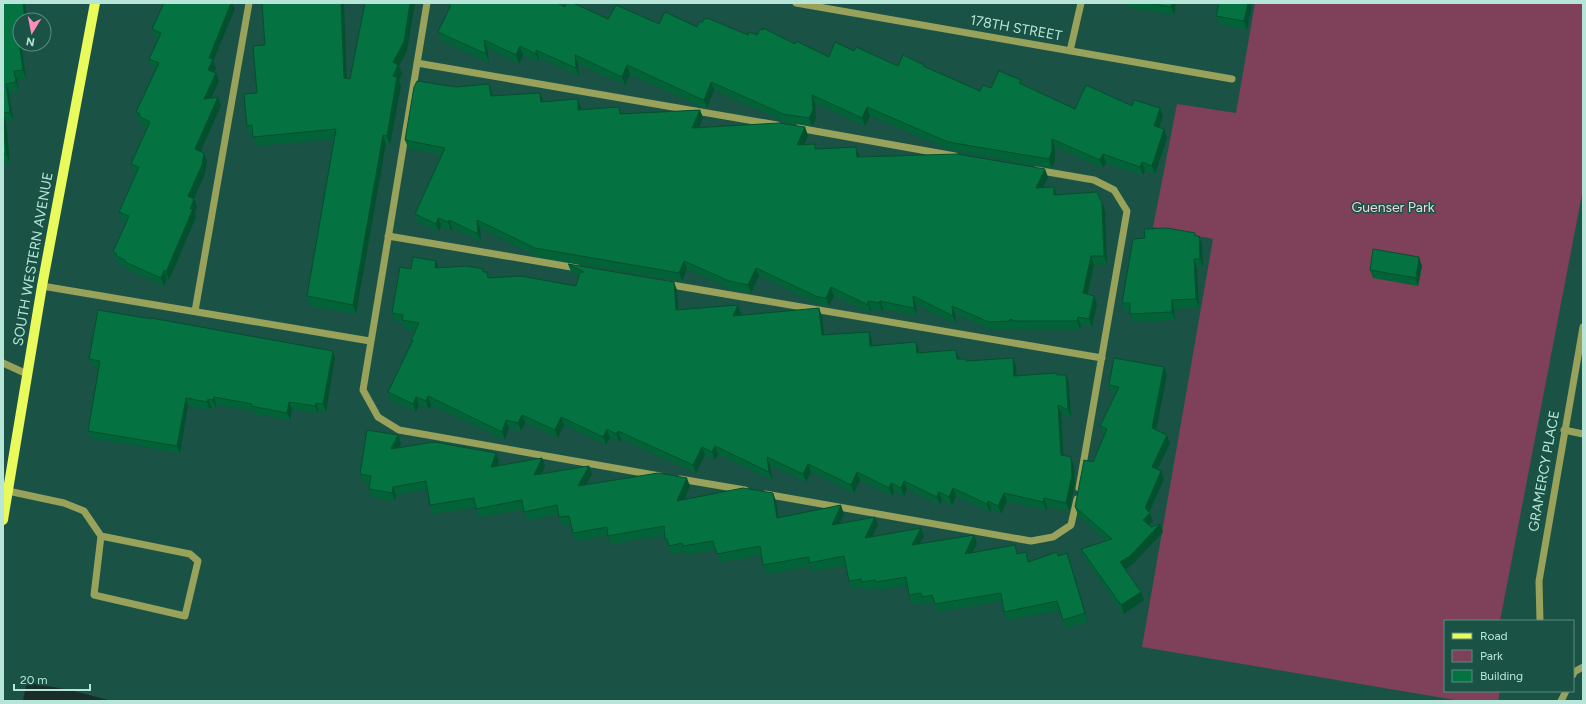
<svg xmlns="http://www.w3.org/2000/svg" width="1586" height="704" font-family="Figtree,sans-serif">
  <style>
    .green { fill: #7f405a }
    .water { fill: #192e29 }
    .pier { fill: #1a5245 }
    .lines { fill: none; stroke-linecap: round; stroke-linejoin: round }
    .minor { stroke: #98a25b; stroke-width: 7 }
    .major { stroke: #e9fa5d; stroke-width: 10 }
    .wall { fill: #036338 }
    .shaded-wall { fill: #03502e }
    .building { fill: #047341; stroke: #03502e }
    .labels { text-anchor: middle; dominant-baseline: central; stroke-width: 3; stroke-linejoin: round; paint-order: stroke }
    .street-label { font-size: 14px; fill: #b7e6d8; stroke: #1a5245 }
    .park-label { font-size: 14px; fill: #f2d4de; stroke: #1a5245 }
  </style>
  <rect width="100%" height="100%" fill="#1a5245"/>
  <path class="green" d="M1255 3H1583V189L1500 621H1445V691H1500L1498 701H1461L1142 647 1213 239 1153 227 1177 104 1236 113Z"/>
  <path class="water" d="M3 678 70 690 112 701H3Z"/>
  <path class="pier" d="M3 676 27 680 23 701H3Z"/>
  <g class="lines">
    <path class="minor" d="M427 3 363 390 378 417 399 430 660 476
      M796 3 1232 79
      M1070 51 1081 3
      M417 63 777 125
      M798 128 955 156
      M1036 170 1094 180 1114 190 1127 211 1079 488
      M388 236 577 268
      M666 284 1102 358
      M42 286 370 341
      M195 311 249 3
      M3 363 27 374
      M1564 430 1583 434
      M680 479 745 490
      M8 491 64 503 84 511 101 536 94 595 185 616 198 561 190 554 101 536
      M765 494 1031 541 1053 537 1071 525 1077 499
      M1540 621 1539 581 1583 327
      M1573 675 1574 672 1583 667
      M1561 701 1566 691"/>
    <path class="major" d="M3 520 42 286 95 3"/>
  </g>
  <path class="wall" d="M3 3H25L27 20H20V44H21L26 79 17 80 19 91 9 92 13 120 6 121 10 163H3Z
    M164 3H232L235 9 213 61 216 68 214 72 219 81 211 98 221 106 201 151 204 153 207 161 205 174 194 199 197 207 195 213 196 217 169 280 167 279 164 286 128 270 126 267 119 264 118 261 116 260 113 252 127 222 122 220 119 212 136 173 134 172 131 164 147 127 142 125 141 121H138L136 112 156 69 152 67 149 59 158 38 155 37 152 29Z
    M365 3H415L407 51 399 66 402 74 399 80 401 86 390 145 386 144 356 314 310 306 307 296 334 139 256 146 253 135H250L247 126 257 93 265 45 347 79H350Z
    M1127 3H1176L1174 15 1128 7Z
    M1218 3H1251L1252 6 1247 30 1219 24 1216 16 1219 3Z
    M565 7 608 19 659 24 697 27 702 23 748 35H757L795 44 829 57 854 51 898 66 924 65 925 67 980 91 1021 80 1022 85 1075 109 1132 106 1160 108 1163 116 1160 128 1164 129 1167 138 1155 174 1145 171 1143 175 1106 163 1103 168 1055 147V160L1052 168 951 150 870 116 865 126 815 103 816 119 812 126 786 122 714 90 707 108H704L630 74 625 85 578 64 579 76 539 58V62L523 55 519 64 487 48 489 62 441 41 438 32Z
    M492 92 493 96 543 102 578 99 581 107V110L621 114 700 110 703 118 698 128 805 127 808 136 804 145 817 149 856 147 859 155V157L1048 177 1043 188 1057 195 1102 203 1105 211 1107 264 1094 265 1088 294 1097 304 1092 327 1081 325 1080 329 1018 330 1013 327V330H992L955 314 956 324 916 305 917 316 883 309 882 311 871 309V313L834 296 829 306 821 305 759 276 751 293 732 290 687 269 682 281 538 257 480 228 481 242 452 228 451 231 441 226 439 232 418 223 415 214 442 155 408 148 405 140Z
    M1196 236 1202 244 1203 267H1197L1199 307 1174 309 1175 320 1133 322 1130 314V311L1125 312 1122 303Z
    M436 261 438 268 484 272H487L490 278 576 286 579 276 571 272 568 264 677 290 678 309 738 305 741 313 740 316H822L824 334 872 340 873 346 919 350 920 353 959 359H966L967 361 1013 358 1016 366V375L1056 373 1057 375H1066L1069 383 1071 418 1061 413 1064 456 1074 466 1075 483 1069 511 1047 507 1046 510 1007 501 1001 514 991 509 990 512 956 496 952 506 942 500 940 505 907 489 904 496 894 491 892 496 860 480 854 493 811 472 806 482 770 465 772 480 718 454 715 460 705 455 696 473 621 439 619 442 610 438 606 445 564 425 558 438 525 423 521 431 509 428 505 440 431 405 429 410 419 405 416 412 391 400 388 392 412 342 411 340 415 331 405 329 402 322 395 321 392 313 411 269Z
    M1422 266 1418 286 1373 278 1370 270Z
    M333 351 335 358 326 412 318 410V414L292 409 290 420 254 414 253 411 216 405V407H211L210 410 188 406 180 453 91 438 88 431 99 368 92 366 89 359Z
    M1164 367 1167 375 1156 430 1170 443 1158 469 1164 479 1150 513 1153 521 1149 525 1151 527 1160 524 1163 532 1133 564 1125 569 1144 600 1124 614 1084 557 1081 549 1107 541 1078 515 1075 507 1093 462 1105 435 1103 434 1100 426 1116 394 1112 393 1109 385Z
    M401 444 399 448 496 453 499 461 497 466 542 458 545 466 541 474 589 466 592 474 586 485 690 486 684 499 776 501 778 518 844 514 839 524 878 525 873 536H924L920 544 977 543 972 553 1018 554 1029 561 1058 556 1067 553 1088 621 1066 628 1060 610 1007 620 1004 612 1002 601 938 612 934 603 925 605 923 602 912 604 909 595 908 585 879 590 878 588 864 590 863 587 852 589 849 581 846 565 812 571 811 566 766 574 763 565 761 555 720 562 716 549 686 555 684 551 672 554 665 539V535L611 544 608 535 576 541 573 533 571 524 562 526 559 514 527 520 524 509 479 517 476 507 433 514 430 505 427 489 396 495 395 501 372 497 369 489 370 484 363 482 360 474Z"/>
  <path class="shaded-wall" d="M23 3H25L27 20H25Z
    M231 3H232L235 9 213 61 216 68 211 78 208 70 209 58Z
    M341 3H344L347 87 344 78Z
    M410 3H415L407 51 399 66 402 74 399 80 401 86 390 145 387 136 393 62Z
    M1172 3H1176L1174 15 1171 7Z
    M1248 3H1251L1252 6 1247 30 1244 21Z
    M18 34 20 39V44H21L26 79 23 70Z
    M484 40 487 48 489 62 486 54Z
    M520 46 523 55 519 64 516 55Z
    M536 50 539 58V62L536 54Z
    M575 55 578 64 579 76 576 68Z
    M627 65 630 74 625 85 622 77Z
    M14 71 17 80 19 91 16 82Z
    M216 73 219 81 207 107 204 99Z
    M711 82 714 90 707 108 704 100Z
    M6 84 9 92 13 120 10 112Z
    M489 84 492 92 494 104 491 96Z
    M540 93 543 101 544 110 541 102Z
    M812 95 815 103 816 119 812 126 809 118Z
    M218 97 221 106 198 157 195 149Z
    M578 99 581 107V118L578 110Z
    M867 107 870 116 865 126 862 118Z
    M1160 108 1163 116 1157 134 1154 126Z
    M700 110 703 118 695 137 692 128Z
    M3 114 6 121 10 163 6 154Z
    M805 127 808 136 800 154 797 145Z
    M1164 129 1167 138 1155 174 1152 166Z
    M383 135 386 144 356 314 353 305Z
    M1052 139 1055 147V160L1052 168 1049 159Z
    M856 147 859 155 860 166 857 157Z
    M204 153 207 161 205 174 191 205 188 196Z
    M1103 154 1106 163 1103 168 1100 160Z
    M1142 162 1145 171 1143 175 1140 167Z
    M1045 169 1048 177 1039 197 1036 188Z
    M1054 187 1057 195H1054Z
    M194 199 197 207 195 213 196 217 169 280 166 272 190 209Z
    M1102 203 1105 211 1107 264 1104 256Z
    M438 218 441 226 439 232 436 224Z
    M449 220 452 228 451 231 448 222Z
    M477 220 480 228 481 242 478 234Z
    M1199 236 1202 244 1203 267 1200 259Z
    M1091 256 1094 265 1086 302 1083 293Z
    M1419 257 1422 266 1418 286 1416 278Z
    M1194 259 1197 267 1199 307 1196 299Z
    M436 261 439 269 435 268Z
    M684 261 687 269 682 281 679 273Z
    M756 268 759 276 751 293 748 285Z
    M164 270 167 279 164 286 161 278Z
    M674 282 677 290 679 318 676 310Z
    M831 287 834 296 829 306 826 298Z
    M913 296 916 305 917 316 914 308Z
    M1094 296 1097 304 1092 327 1089 319Z
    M1172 300 1174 309 1175 320 1172 312Z
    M868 301 871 309V313L868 305Z
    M880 301 883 309 882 311 879 303Z
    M738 305 741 313 736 325 733 316Z
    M952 306 955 314 956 324 953 316Z
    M819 308 822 316 825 343 822 335Z
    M1078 317 1081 325 1080 329 1077 321Z
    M869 332 872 340 873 354 870 346Z
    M916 342 919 350 920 361 917 353Z
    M956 350 959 358 960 367 957 359Z
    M333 351 335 358 326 412 323 404Z
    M1013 358 1016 366 1017 384 1014 376Z
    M1164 367 1167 375 1155 436 1152 428Z
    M1066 375 1069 383 1071 418 1068 410Z
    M428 396 431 405 429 410 426 401Z
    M214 397 216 405V407L213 400Z
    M416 397 419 405 416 412 413 404Z
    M186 398 188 406 180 453 177 446Z
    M208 399 211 407 210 410 207 402Z
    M289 402 292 409 290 420 287 413Z
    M316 403 318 410V414L315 406Z
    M1058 405 1061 413 1064 464 1061 455Z
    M522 415 525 423 521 431 518 423Z
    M561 417 564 425 558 438 555 430Z
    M506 420 509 428 505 440 502 432Z
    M607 429 610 438 606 445 603 437Z
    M618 431 621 439 619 442 616 434Z
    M398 435 401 444 394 457 391 449Z
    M1167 435 1170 443 1155 475 1152 467Z
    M715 446 718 454 715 460 712 452Z
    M702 447 705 455 696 473 693 465Z
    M496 453 499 461 494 475 491 467Z
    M767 457 770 465 772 480 769 472Z
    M1071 457 1074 466 1075 483 1069 511 1066 503Z
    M542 458 545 466 537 484 534 475Z
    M808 464 811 472 806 482 803 474Z
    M589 466 592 474 581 494 578 486Z
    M1161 471 1164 479 1149 513 1153 521 1146 528 1143 520 1145 508Z
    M857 472 860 480 854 493 851 485Z
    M687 478 690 486 680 509 677 501Z
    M904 481 907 489 904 496 901 488Z
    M891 483 894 491 892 496 889 488Z
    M393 487 396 495 395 501 392 493Z
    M953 488 956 496 952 506 949 497Z
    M939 492 942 500 940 505 937 497Z
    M773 493 776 501 780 526 777 518Z
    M1004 493 1007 501 1001 514 998 506Z
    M1044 498 1047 507 1046 510 1043 502Z
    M988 501 991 509 990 512 987 504Z
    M841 505 844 514 835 533 832 525Z
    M875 517 878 525 868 546 865 538Z
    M1160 524 1163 532 1133 564 1123 571 1120 562Z
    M921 528 924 536 915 553 912 545Z
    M974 535 977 543 968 562 965 554Z
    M1067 553 1070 562 1088 621 1085 613Z
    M1141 592 1144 600 1124 614 1121 605Z"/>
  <path class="building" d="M3 3H23L25 20H20V33L18 34 23 70 14 71 16 82 6 84 10 112 3 113Z
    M164 3H231L209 58 213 59 208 70 216 73 204 99 218 97 195 149 204 153 202 165 188 196 194 199 190 209H193L166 272 164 270 161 278 125 262V260L116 256 117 254 113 252 129 216 119 212 139 167 131 164 150 122 139 116 140 114 136 112 159 63 149 59 161 33 152 29Z
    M262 3H341L344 78 350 79 365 3H410L404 42 393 62 398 65 393 76 397 77 387 136 383 135 353 305 307 296 336 129 253 137 252 125 247 126 244 94 257 93 253 46 265 45Z
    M450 3H557L565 7 566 3H573L608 19 616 5 659 24 665 12 697 27 700 21 702 23 704 19H706L707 18 748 35 749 32 757 35 760 29 763 30V28L795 44 796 41 829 57 835 42 854 51 856 47 898 66 903 55 924 65 923 66 980 91 983 85 991 88 999 71 1021 80 1019 83 1075 109 1086 85 1132 106 1134 100 1160 108 1154 126 1164 129 1152 166 1142 162 1140 167 1103 154 1100 160 1052 139V151L1049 159 948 142 867 107 862 118 812 95 813 110 809 118 783 114 711 82 704 100 701 99 627 65 622 77 575 55 576 68 536 50V54L520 46 516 55 484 40 486 54 438 32 450 7Z
    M1148 3H1172L1171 7Z
    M1219 3H1248L1244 21 1216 16Z
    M417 81 456 87 489 84 491 96 540 93 541 102 578 99V110L619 107 620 114 700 110 692 128 779 123 805 127 797 145 815 144V149L856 147 857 157 957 154 1045 169 1036 188 1054 187V195L1097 192 1102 203 1104 256H1091L1083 293 1094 296 1089 319 1078 317 1077 321H1015L1010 319V321L989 322 952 306 953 316 913 296 914 308 880 301 879 303 868 301V305L831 287 826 298 818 297 756 268 748 285 729 281 684 261 679 273 535 248 477 220 478 234 449 220 448 222 438 218 436 224 415 214 445 148 405 140 414 87Z
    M3 118 6 154H3Z
    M1167 228 1195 233V236H1199L1200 259H1194L1196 299 1172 300V312L1130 314V303H1122L1133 239 1145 238 1144 229Z
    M1373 249 1419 257 1416 278 1370 270Z
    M413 257 436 261 435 268 467 266 483 269V272H487L488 278 520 276 576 286 580 272H584L568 264 674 282 676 310 738 305 733 316 819 308 822 335 869 332 870 346 916 342 917 353 956 350 957 359H966V361L1013 358 1014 376 1056 373 1057 375H1066L1068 410 1058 405 1061 455 1071 457 1072 475 1066 503 1044 498 1043 502 1004 493 998 506 988 501 987 504 953 488 949 497 939 492 937 497 904 481 901 488 891 483 889 488 857 472 851 485 808 464 803 474 767 457 769 472 715 446 712 452 702 447 693 465 618 431 616 434 607 429 603 437 561 417 555 430 522 415 518 423 506 420 502 432 428 396 426 401 416 397 413 404 388 392 413 340H411L419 323 402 320 403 315 392 313 400 267 411 269Z
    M98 310 151 319V318L333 351 323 404 316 403 315 406 289 402 287 413 251 406 252 404 214 397 213 400 208 399 207 402 186 398 177 446 88 431 100 361 89 359Z
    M1114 358 1164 367 1152 428 1167 435 1152 467 1161 471 1145 508 1150 513 1143 520 1151 527 1160 524 1130 556 1120 562 1141 592 1121 605 1081 549 1112 539 1075 507 1084 460 1093 462 1107 429 1100 426 1119 387 1109 385Z
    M367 430 398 435 391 449 434 442 496 453 491 467 542 458 534 475 589 466 578 486 658 473 687 478 677 501 743 488 773 493 777 518 841 505 832 525 875 517 865 538 921 528 912 545 974 535 965 554 1015 545 1017 554 1026 552 1028 562 1057 552 1058 556 1067 553 1085 613 1063 620 1057 601 1004 612 1001 593 935 604 932 595 922 597 921 593 909 595 906 577 876 582 875 580 861 582V579L849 581 844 556 809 563V557L763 565 760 546 717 554 713 541 683 546 682 543 669 546 667 539H665L664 526 608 536 607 527 573 533 569 516 559 517 557 505 524 512 522 500 476 509 474 498 430 505 426 481 393 487 392 493 369 489 371 476 360 474Z"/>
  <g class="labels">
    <g class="street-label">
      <text transform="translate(1016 28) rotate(10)">178TH STREET</text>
      <text transform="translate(33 259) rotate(-80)">SOUTH WESTERN AVENUE</text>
      <text transform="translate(1544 471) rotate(-80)">GRAMERCY PLACE</text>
    </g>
    <g class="park-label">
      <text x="1393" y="207">Guenser Park</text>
    </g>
  </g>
  <rect width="1586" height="704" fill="none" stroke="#b7e6d8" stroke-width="8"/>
  <rect x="1444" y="620" width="130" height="72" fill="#1a5245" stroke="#598d80"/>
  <rect x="1452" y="633" width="20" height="6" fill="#e9fa5d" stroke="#598d80"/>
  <text x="1480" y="640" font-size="12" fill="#b7e6d8">Road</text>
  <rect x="1452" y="650" width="20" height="12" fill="#7f405a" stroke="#598d80"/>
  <text x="1480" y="660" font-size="12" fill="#b7e6d8">Park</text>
  <rect x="1452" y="670" width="20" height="12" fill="#047341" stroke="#598d80"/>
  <text x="1480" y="680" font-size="12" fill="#b7e6d8">Building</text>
  <g transform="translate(32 32) rotate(190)"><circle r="19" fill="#1a5245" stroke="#598d80"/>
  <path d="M0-3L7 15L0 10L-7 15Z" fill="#fe8ebc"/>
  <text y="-6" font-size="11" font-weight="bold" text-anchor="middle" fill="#b7e6d8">N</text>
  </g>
  <path d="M14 684v6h76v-6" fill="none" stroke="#b7e6d8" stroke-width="2"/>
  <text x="20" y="684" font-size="12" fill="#b7e6d8" stroke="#1a5245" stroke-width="3" paint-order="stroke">20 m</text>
</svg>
